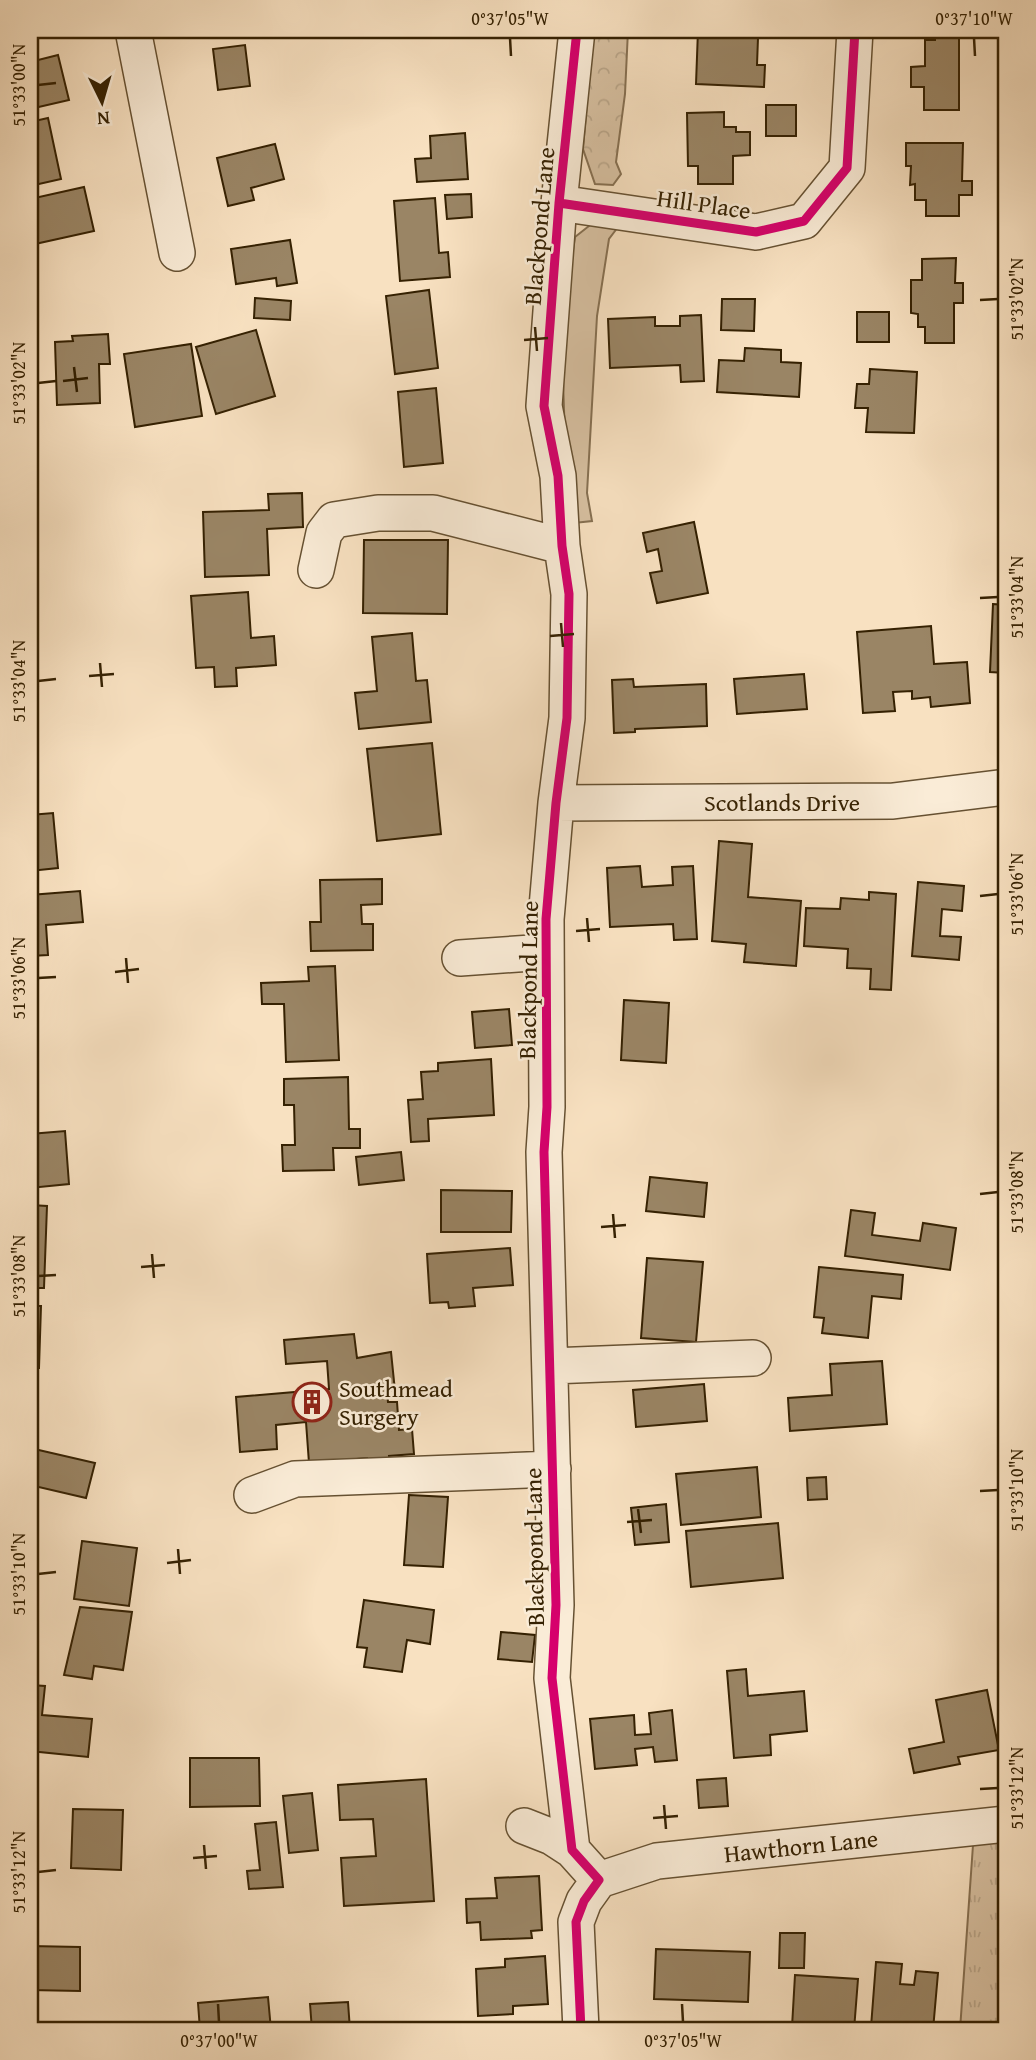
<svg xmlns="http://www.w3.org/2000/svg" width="1036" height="2060" font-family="'Gentium Book Plus',serif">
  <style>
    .grass { fill: #d7c0a1; stroke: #867052; stroke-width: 2 }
    .forest { fill: url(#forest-crowns); stroke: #867052; stroke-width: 2 }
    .park { fill: url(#park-tufts); stroke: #867052; stroke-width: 2 }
    .building { fill: #9a8565; stroke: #352102; stroke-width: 2 }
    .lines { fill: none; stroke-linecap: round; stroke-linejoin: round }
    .minor-casing { stroke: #665132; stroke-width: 38 }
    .minor { stroke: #faecd7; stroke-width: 35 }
    .cycleway-casing { stroke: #faecd7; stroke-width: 13 }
    .cycleway { stroke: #d6006c; stroke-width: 9 }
    .ticks { fill: none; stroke: #352102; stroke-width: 2.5 }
    .labels { text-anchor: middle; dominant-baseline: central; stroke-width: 5; stroke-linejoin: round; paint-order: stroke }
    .street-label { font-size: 24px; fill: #352102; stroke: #faecd7 }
    .poi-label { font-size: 24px; fill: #352102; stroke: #faecd7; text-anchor: start }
    .neatline { fill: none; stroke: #352102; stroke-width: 2.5 }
    .ticks-label { font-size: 18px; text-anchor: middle; fill: #352102 }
  </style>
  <defs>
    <pattern id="forest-crowns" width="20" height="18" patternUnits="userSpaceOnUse" patternTransform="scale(1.75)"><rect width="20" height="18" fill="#d7c0a1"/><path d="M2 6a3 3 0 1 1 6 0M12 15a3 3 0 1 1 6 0" fill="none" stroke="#b9a589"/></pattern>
    <pattern id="park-tufts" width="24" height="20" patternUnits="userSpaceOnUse" patternTransform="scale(1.75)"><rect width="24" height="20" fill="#d7c0a1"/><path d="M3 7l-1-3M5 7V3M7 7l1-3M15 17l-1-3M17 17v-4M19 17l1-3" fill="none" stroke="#b9a589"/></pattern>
  </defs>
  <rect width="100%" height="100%" fill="#f8e1c1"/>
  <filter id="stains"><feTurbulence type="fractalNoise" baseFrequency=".00286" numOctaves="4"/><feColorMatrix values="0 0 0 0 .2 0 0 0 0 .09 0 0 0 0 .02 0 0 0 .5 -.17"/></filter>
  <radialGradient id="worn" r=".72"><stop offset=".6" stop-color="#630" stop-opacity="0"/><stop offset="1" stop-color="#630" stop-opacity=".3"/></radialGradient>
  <path class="grass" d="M594 222 618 227 609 239 597 316 587 493 592 521 574 523 567 498 563 380 569 278 575 237Z"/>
  <path class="forest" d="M593 30H628L625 94 616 162 621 174 613 185 595 184 583 149Z"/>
  <path class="park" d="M1006 1840V2030H960L973 1845Z"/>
  <path class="building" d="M698 30H745L744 38H758L757 65H765L764 87 696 84Z
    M935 30H959V110H924V87H911V67L925 66V40H935Z
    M245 45 250 86 218 90 213 49Z
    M58 55 69 100 30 109V62Z
    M766 105H796V136H766Z
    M724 112V127H736V132H750V155L733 156V184H698V166H688L687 113Z
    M48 118 61 179 30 186V122Z
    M465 133 468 179 417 182 415 159 431 158 430 136Z
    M906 143H963L962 181H972V195H959V216H926V200H915V184L910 185 911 166H906Z
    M275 144 284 179 251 188 254 200 228 206 217 158Z
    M84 187 94 231 35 244 30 220V199Z
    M471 194 472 217 447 219 445 195Z
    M435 198 439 253 448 252 450 277 400 281 394 201Z
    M290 240 297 283 277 286 276 278 236 284 231 249Z
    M956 258 955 283H963V303H954V343H925V327H918V314L911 313V280H922V259Z
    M429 290 438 368 395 374 386 296Z
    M255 298 291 301 290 320 254 318Z
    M722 299H755L754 331 721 330Z
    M857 312H889V342H857Z
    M701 315 704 381 681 382 680 365 610 368 608 319 655 317V326H680V316Z
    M256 330 275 396 216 414 196 347Z
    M108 334 110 364H99L100 403 57 405 55 342 73 341 72 336Z
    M191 344 202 416 135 427 124 354Z
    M745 348 781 350V362L801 363 799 397 717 392 719 360 744 361Z
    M870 369 917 372 914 433 866 432 868 408H855L857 384H869Z
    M436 388 443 463 404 467 398 392Z
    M302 493 303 527 267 529 269 575 205 577 203 512 269 510 268 494Z
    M694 522 708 593 657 603 650 573 662 571 658 549 647 552 643 533Z
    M364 540H448L447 614 363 613Z
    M248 592 251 638 274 636 276 665 236 668 237 686 215 687 214 667 196 668 191 596Z
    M993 604 1006 605V673L990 672Z
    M931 626 934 664 967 662 970 703 931 707 930 697 912 699V691L893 692 895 711 863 713 857 632Z
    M412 633 416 681 427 680 431 722 359 729 355 693 377 691 372 637Z
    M35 648 38 686H30V649Z
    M804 674 807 709 737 714 734 679Z
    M633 679 634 687 706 684 707 726 635 729V732L614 733 612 680Z
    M30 740 35 795H30Z
    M432 743 441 834 377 841 367 749Z
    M53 813 58 868 30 871V815Z
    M719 841 752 844 748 897 801 901 796 966 744 962 746 944 712 941Z
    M640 866 642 887 673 885 672 867 693 866 697 939 674 940 673 924 610 927 607 868Z
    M382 879V904L361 905 362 924H373V950L311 951 310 922H321L320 880Z
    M918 882 964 886 962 911 942 909 940 936 961 937 959 960 912 956Z
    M80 891 83 922 46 925 48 955 30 956V895Z
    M869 892 896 894 891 990 870 989 871 969 847 968 848 949 804 946 806 908 840 909 841 898 869 900Z
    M335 966 339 1060 286 1062 284 1004H262L261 983 309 981 308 967Z
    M624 1000 669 1003 666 1063 621 1060Z
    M509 1009 512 1045 475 1048 472 1012Z
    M491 1059 494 1115 428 1119 429 1141 411 1142 408 1100 423 1099 421 1072 438 1071V1063Z
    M348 1077 349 1129H360V1148H333L334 1170 283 1171 282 1145H295L294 1105H284V1079Z
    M65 1131 69 1184 30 1188V1134Z
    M401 1152 404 1180 359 1185 356 1157Z
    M650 1177 707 1183 704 1217 646 1211Z
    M441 1190 512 1191 511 1232H441Z
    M30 1205 47 1206 44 1288H30Z
    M851 1210 875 1213 872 1235 920 1241 923 1223 956 1228 950 1270 845 1256Z
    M510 1248 513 1285 473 1288 475 1306 449 1308 448 1302 430 1303 427 1254Z
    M647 1258 703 1262 696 1342 641 1338Z
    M819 1267 903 1275 901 1299 872 1296 868 1338 822 1333 824 1318 814 1317Z
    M30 1306H41L39 1368H30Z
    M354 1334 357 1358 391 1352 395 1391H387L388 1402H397L399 1430 412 1429 414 1454 389 1456 390 1469 367 1471V1458L309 1463 306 1422 276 1425 277 1449 240 1452 236 1397 329 1389 327 1361 286 1364 284 1340Z
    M882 1361 887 1424 790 1431 788 1398 832 1395 830 1364Z
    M704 1384 707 1421 636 1427 633 1390Z
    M30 1448 95 1463 86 1498 30 1485Z
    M757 1467 761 1517 681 1525 676 1474Z
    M826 1477 827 1499 808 1500 807 1478Z
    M1006 1485V1570H1000Z
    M409 1495 448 1497 443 1567 404 1565Z
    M666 1504 669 1542 635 1545 631 1508Z
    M778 1523 783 1578 691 1587 686 1531Z
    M82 1541 137 1548 129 1606 74 1599Z
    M364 1600 434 1610 430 1644 407 1640 402 1672 364 1667 367 1648 357 1647Z
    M80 1607 132 1612 123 1670 94 1666 92 1679 64 1675Z
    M501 1632 535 1635 532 1662 498 1659Z
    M746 1669 748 1696 804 1691 807 1731 770 1735 771 1755 734 1758 727 1671Z
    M30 1685 45 1686 42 1715 92 1719 88 1757 30 1751Z
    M987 1690 999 1750 958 1757 960 1764 914 1773 909 1749 944 1742 936 1700Z
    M672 1710 677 1760 655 1762 653 1747 635 1749 637 1765 595 1769 590 1719 634 1715 635 1735 651 1734 649 1713Z
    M190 1758H259L260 1806 190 1807Z
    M726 1778 728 1806 699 1808 697 1780Z
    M426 1779 434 1901 344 1906 341 1858 376 1856 373 1819 340 1820 338 1785Z
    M312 1793 318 1850 289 1853 283 1796Z
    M73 1809 123 1810 121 1870 71 1868Z
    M276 1822 283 1887 249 1889 247 1871 260 1870 255 1824Z
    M539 1876 542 1930 531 1931 532 1938 481 1940 480 1922 467 1923 466 1899 497 1898 495 1878Z
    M780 1933H805L804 1968H779Z
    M30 1946 80 1947V1991L30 1990Z
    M656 1949 750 1952 748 2002 654 1999Z
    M545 1956 548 2004 513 2006V2014L478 2016 476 1969 505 1967V1959Z
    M876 1962 902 1964 900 1984 914 1985 916 1971 938 1973 933 2030 871 2027Z
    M795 1975 858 1979 854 2030 792 2027Z
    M268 1997 271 2030H200L198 2003Z
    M348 2002 350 2030H312L310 2004Z"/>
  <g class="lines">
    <defs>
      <path id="minor" d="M133 30 177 253
        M577 30 559 203 544 406 558 476 562 546 569 594 567 718 556 803 546 919 547 1107 544 1152 556 1605 552 1678 572 1850 599 1880
        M559 203 756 232 804 221 847 168 855 30
        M316 570 324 533 334 520 378 513H433L562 546
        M556 803 893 801 1006 787
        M460 958 546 952
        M551 1366 753 1358
        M252 1495 295 1479 553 1469
        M524 1826 552 1837 572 1850
        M599 1880 657 1861 1006 1824
        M581 2030 576 1922 584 1901 599 1880"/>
    </defs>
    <use href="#minor" class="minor-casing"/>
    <use href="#minor" class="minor"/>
    <defs>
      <path id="cycleway" d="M577 30 559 203 544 406 558 476 562 546 569 594 567 718 556 803 546 919 547 1107 544 1152 556 1605 552 1678 572 1850 599 1880 584 1901 576 1922 581 2030
        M559 203 756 232 804 221 847 168 855 30"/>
    </defs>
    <use href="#cycleway" class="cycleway-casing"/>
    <use href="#cycleway" class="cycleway"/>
  </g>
  <path class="ticks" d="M510 38 511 56M974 38 975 56M38 85 56 83M980 300 998 299M535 327 537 351M524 340 548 338M74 367 77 392M63 381 88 378M38 383 56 381M980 598 998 597M561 623 563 647M550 636 574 634M100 663 102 687M89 676 114 674M38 681 56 679M980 896 998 894M587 918 589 942M576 931 600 929M126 958 128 983M115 972 139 969M38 978 56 977M980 1194 998 1192M613 1214 615 1238M601 1227 626 1225M152 1254 154 1278M141 1267 165 1265M38 1276 56 1275M980 1491 998 1490M638 1509 641 1533M627 1522 652 1520M178 1549 180 1574M167 1563 191 1560M38 1574 56 1572M980 1789 998 1788M664 1805 666 1829M653 1818 678 1816M204 1845 206 1869M193 1858 217 1856M38 1872 56 1870M218 2004 219 2022M682 2004 683 2022"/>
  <defs>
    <symbol id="building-ring" viewBox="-11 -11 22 22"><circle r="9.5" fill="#faecd7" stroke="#8f2418" stroke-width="1.5"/><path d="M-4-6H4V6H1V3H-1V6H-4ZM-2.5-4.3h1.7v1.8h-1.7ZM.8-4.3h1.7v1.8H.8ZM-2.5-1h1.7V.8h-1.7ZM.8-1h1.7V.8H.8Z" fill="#8f2418"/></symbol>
  </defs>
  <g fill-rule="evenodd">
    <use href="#building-ring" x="290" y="1380" width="44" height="44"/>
  </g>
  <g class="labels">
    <g class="street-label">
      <text transform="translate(704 204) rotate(8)">Hill Place</text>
      <text transform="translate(539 226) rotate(-85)">Blackpond Lane</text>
      <text x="782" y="802">Scotlands Drive</text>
      <text transform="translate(528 980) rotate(-89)">Blackpond Lane</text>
      <text transform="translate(534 1547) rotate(-91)">Blackpond Lane</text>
      <text transform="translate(801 1846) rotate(-6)">Hawthorn Lane</text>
    </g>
    <g class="poi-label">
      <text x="339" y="1388">Southmead<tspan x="339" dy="28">Surgery</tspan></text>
    </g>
  </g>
  <rect width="1036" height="2060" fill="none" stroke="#f8e1c1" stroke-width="77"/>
  <g transform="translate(102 102) rotate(175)" stroke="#faecd7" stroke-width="5" paint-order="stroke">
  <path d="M0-5L12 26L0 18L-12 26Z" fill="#352102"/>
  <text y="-10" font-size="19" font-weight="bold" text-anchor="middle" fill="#352102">N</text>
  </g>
  <rect x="38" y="38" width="960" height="1984" class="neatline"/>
  <g class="ticks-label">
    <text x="510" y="25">0°37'05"W</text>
    <text x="974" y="25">0°37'10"W</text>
    <text transform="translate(19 85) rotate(-90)" y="6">51°33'00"N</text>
    <text transform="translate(1017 299) rotate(-90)" y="6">51°33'02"N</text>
    <text transform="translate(19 383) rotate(-90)" y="6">51°33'02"N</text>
    <text transform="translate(1017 597) rotate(-90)" y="6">51°33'04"N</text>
    <text transform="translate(19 681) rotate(-90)" y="6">51°33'04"N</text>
    <text transform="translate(1017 894) rotate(-90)" y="6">51°33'06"N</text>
    <text transform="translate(19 978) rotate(-90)" y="6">51°33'06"N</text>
    <text transform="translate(1017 1192) rotate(-90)" y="6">51°33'08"N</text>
    <text transform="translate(19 1276) rotate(-90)" y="6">51°33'08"N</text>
    <text transform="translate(1017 1490) rotate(-90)" y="6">51°33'10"N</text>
    <text transform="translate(19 1574) rotate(-90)" y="6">51°33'10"N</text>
    <text transform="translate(1017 1788) rotate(-90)" y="6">51°33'12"N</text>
    <text transform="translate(19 1872) rotate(-90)" y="6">51°33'12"N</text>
    <text x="219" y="2047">0°37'00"W</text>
    <text x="683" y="2047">0°37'05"W</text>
  </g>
  <rect width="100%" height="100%" filter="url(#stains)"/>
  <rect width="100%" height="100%" fill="url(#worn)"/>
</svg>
